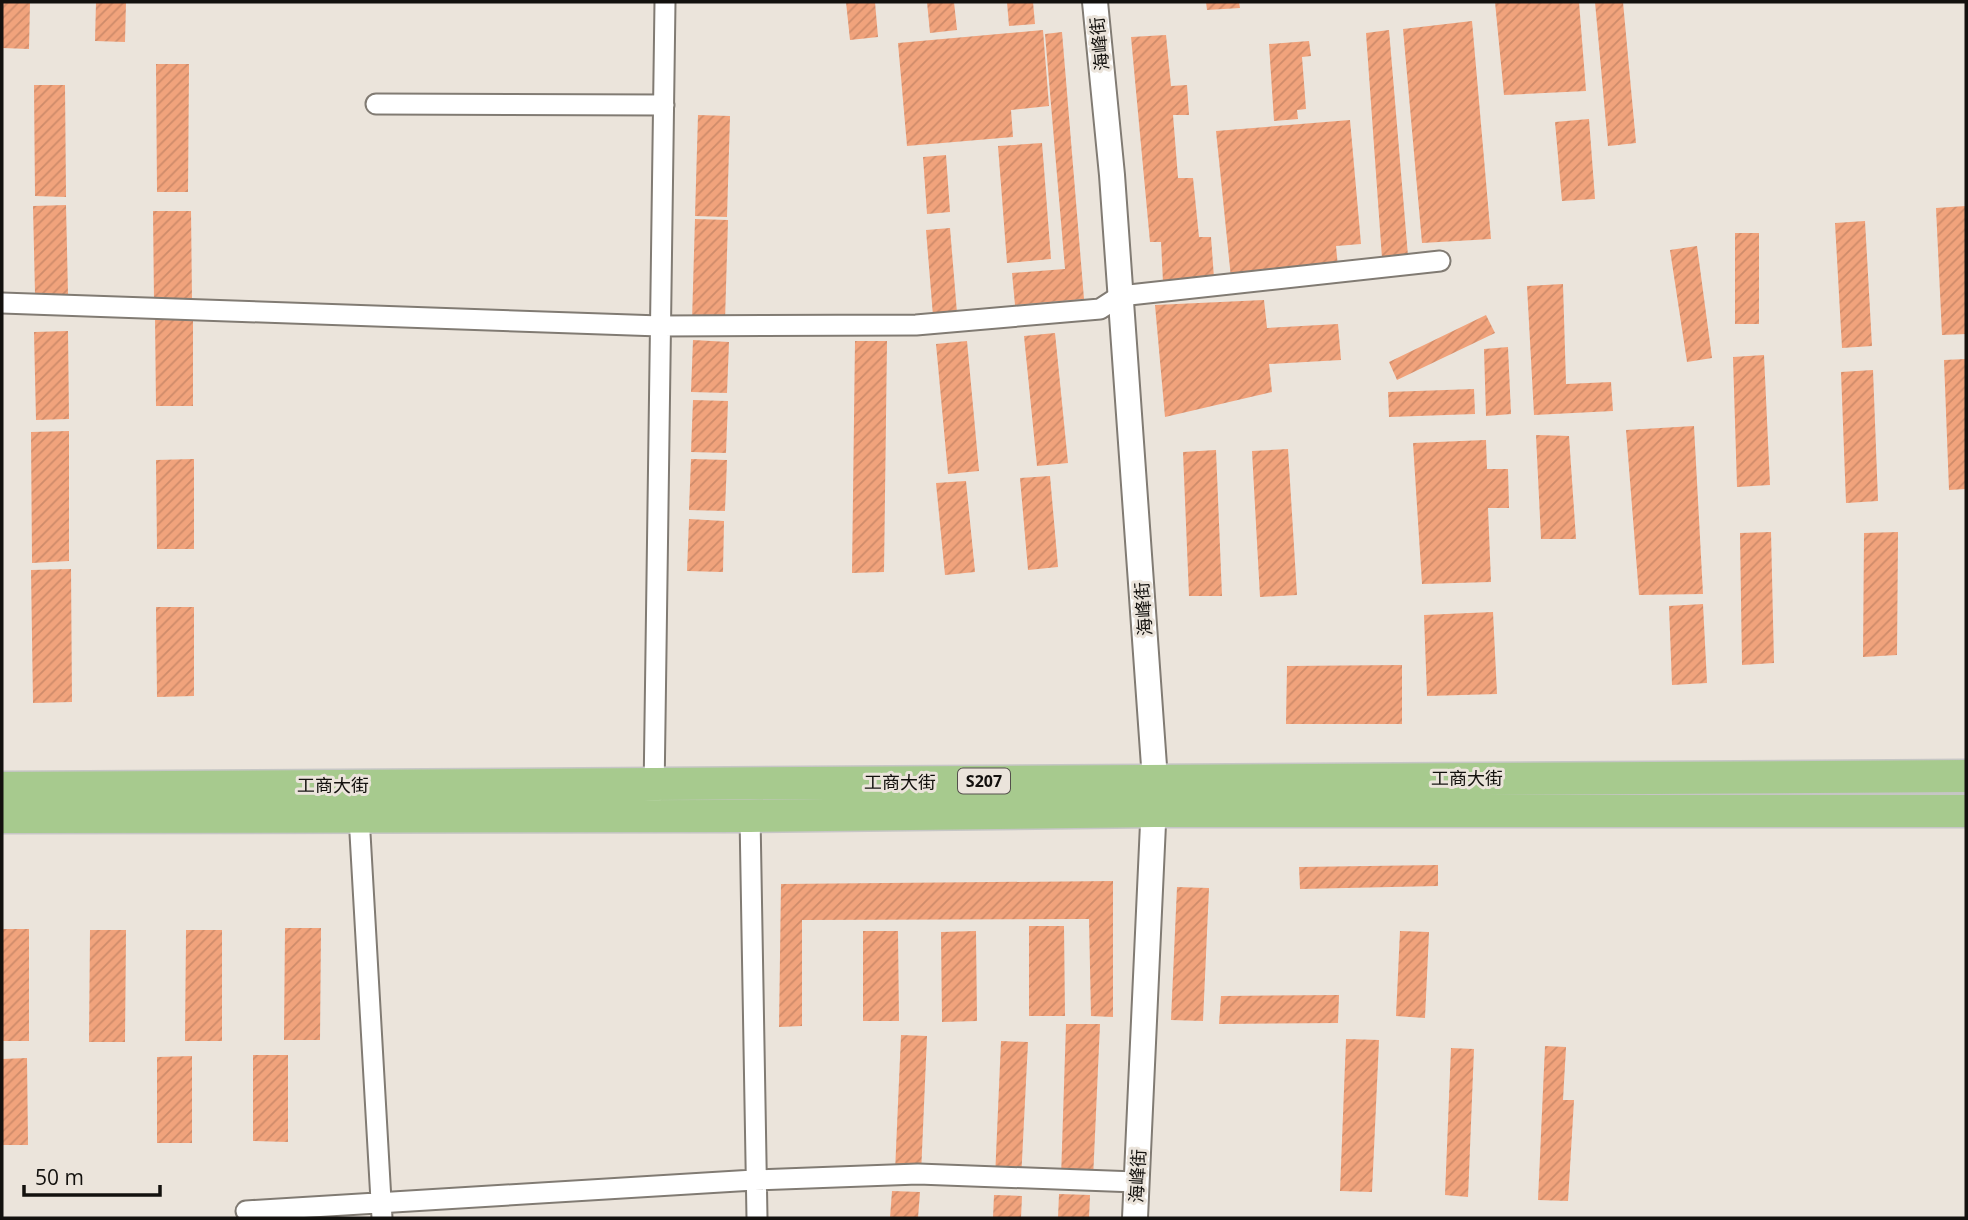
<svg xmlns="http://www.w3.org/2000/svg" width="1968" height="1220" font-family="'Open Sans','Noto Sans SC',sans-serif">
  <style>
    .building { fill: url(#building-hatch) }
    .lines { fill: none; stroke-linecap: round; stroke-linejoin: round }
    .minor-casing { stroke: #817b73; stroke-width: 23 }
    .tertiary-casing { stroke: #817b73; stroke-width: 28 }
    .primary-casing { stroke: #c6c6c5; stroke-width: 35 }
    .minor { stroke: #fff; stroke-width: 19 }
    .tertiary { stroke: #fff; stroke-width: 24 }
    .primary { stroke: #a7ca8e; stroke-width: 32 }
    .labels { text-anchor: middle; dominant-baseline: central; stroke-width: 6; stroke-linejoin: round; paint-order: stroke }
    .shield { fill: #ebe4db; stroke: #54504c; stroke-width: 2 }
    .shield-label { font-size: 16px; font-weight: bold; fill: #13110e }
    .street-label { font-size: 18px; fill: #13110e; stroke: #ebe4db }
  </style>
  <defs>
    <pattern id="building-hatch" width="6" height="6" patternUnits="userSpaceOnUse" patternTransform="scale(1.75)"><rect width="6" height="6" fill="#f1a37c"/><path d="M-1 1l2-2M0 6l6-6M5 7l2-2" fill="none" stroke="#ce8b6a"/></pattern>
  </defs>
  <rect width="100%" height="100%" fill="#ebe4db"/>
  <path class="building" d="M2 2H30L29 49 2 48Z
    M96 2H126L125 42 95 41Z
    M846 2H875L878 37 850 40Z
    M927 2H954L957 30 930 33Z
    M1007 2H1033L1035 24 1009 26Z
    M1206 2H1239L1240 8 1207 10Z
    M1495 2H1579L1586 91 1504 95Z
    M1595 2H1623L1636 143 1608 146Z
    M1472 21 1491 239 1422 243 1403 29Z
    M1043 30 1049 106 1011 110 1013 137 907 146 898 43Z
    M1389 30 1408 256 1382 258 1366 33Z
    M1062 32 1084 299 1015 305 1012 273 1065 269 1045 34Z
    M1166 35 1171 86 1187 85 1189 115H1173L1178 178H1193L1199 237H1211L1214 278 1163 282 1161 242H1150L1131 37Z
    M1309 41 1311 56 1302 57 1306 109 1297 110 1298 119 1274 121 1269 44Z
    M156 64H189L188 192H157Z
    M34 85H65L66 197 35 196Z
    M698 115 730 116 727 217 695 216Z
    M1589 119 1595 199 1562 201 1555 122Z
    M1350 120 1361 244 1336 246 1338 267 1231 278 1216 131Z
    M1042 143 1051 259 1007 263 998 146Z
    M946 155 950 212 927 214 923 157Z
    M66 205 68 294H35L33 206Z
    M1966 206V334L1942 335 1936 208Z
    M153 211H191L192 300 154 301Z
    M695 219 728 220 725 321H692Z
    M1865 221 1872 346 1842 348 1835 223Z
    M950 228 957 313 933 316 926 230Z
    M1735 233H1759V324H1735Z
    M1697 246 1712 358 1687 362 1670 250Z
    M1563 284 1566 384 1611 382 1613 411 1534 415 1527 286Z
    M1264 300 1267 328 1338 324 1341 360 1269 364 1272 392 1165 417 1155 305Z
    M1486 315 1495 333 1397 380 1389 362Z
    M193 316V406H156L155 317Z
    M68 331 69 419 36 420 34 332Z
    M1055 333 1068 463 1037 466 1024 336Z
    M693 340 729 342 727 393 691 392Z
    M855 341H887L884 572 852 573Z
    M967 341 979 471 948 474 936 344Z
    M1508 347 1511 414 1486 416 1484 349Z
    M1764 355 1770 485 1737 487 1733 357Z
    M1966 359V489L1949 490 1944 360Z
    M1873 370 1878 501 1846 503 1841 372Z
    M1474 389 1475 414 1389 417 1388 392Z
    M693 400 728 401 726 453 691 452Z
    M1694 426 1703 594 1639 595 1626 430Z
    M69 431V561L32 563 31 432Z
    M1536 435 1569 436 1576 539H1541Z
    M1486 440 1487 469H1508L1509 508H1488L1491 582 1422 584 1413 443Z
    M1288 449 1297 595 1260 597 1252 451Z
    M1216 450 1222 596H1189L1183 452Z
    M194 459V549H157L156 460Z
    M691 459 727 460 725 511 689 510Z
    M1050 476 1058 567 1028 570 1020 478Z
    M966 481 975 572 945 575 936 483Z
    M689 519 724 521 723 572 687 571Z
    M1771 532 1774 663 1742 665 1740 533Z
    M1898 532 1897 655 1863 657 1864 533Z
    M71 569 72 702 33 703 31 570Z
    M1703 604 1707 683 1672 685 1669 606Z
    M156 607H194V696L157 697Z
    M1493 612 1497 694 1427 696 1424 615Z
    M1402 665V724H1286L1287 666Z
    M1438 865V886L1300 889 1299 867Z
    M1113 881V1017L1091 1016 1089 919 802 920V1026L779 1027 781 884Z
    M1177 887 1209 888 1203 1021 1171 1020Z
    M1029 926H1064L1065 1016H1029Z
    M285 928H321L320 1040H284Z
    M2 929H29V1041H2Z
    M90 930H126L125 1042H89Z
    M186 930H222V1041H185Z
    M863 931H898L899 1021H863Z
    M976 931 977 1021 942 1022 941 932Z
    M1400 931 1429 932 1425 1018 1396 1016Z
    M1339 995 1338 1023 1219 1024 1221 996Z
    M1066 1024H1100L1093 1179 1061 1178Z
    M901 1035 927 1036 921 1174 895 1172Z
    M1346 1039 1379 1040 1372 1192 1340 1191Z
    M1001 1041 1028 1042 1021 1180 995 1178Z
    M1545 1046 1566 1047 1563 1100H1574L1568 1201 1538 1200Z
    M1451 1048 1474 1049 1468 1197 1445 1195Z
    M253 1055H288V1142L253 1141Z
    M192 1056V1143H157V1057Z
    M27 1058 28 1145H2V1059Z
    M892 1191 920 1192 918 1218H890Z
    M1059 1194 1090 1195 1089 1218H1058Z
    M994 1195 1022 1196 1021 1218H993Z"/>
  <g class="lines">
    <defs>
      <path id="minor" d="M376 104 664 105
        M2 303 660 326 916 325 1100 309 1120 296 1440 261
        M654 794 665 2
        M359 816 382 1218
        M750 816 757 1218
        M246 1211 754 1180 918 1174 1136 1182"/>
      <path id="tertiary" d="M1095 2 1112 175 1155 780 1135 1218"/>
      <path id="primary" d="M2 788 1966 776
        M2 817 750 816 1154 811H1966"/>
    </defs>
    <use href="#minor" class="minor-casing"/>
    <use href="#tertiary" class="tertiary-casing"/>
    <use href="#primary" class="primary-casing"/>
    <use href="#minor" class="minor"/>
    <use href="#tertiary" class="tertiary"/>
    <use href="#primary" class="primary"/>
  </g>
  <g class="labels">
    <rect class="shield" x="958" y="768.5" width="52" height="25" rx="5"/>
    <g class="shield-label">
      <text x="984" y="781">S207</text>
    </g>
    <g class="street-label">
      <text transform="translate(1099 44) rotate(-96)">海峰街</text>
      <text transform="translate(1143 609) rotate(-94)">海峰街</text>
      <text x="1467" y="778">工商大街</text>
      <text x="900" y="782">工商大街</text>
      <text x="333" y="785">工商大街</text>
      <text transform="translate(1137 1176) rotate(-87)">海峰街</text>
    </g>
  </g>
  <rect width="1968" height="1220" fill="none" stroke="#13110e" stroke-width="7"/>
  <path d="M24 1185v10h136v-10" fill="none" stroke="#13110e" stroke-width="3.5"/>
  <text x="35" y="1185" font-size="21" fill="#13110e" stroke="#ebe4db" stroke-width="5" paint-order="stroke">50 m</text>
</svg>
